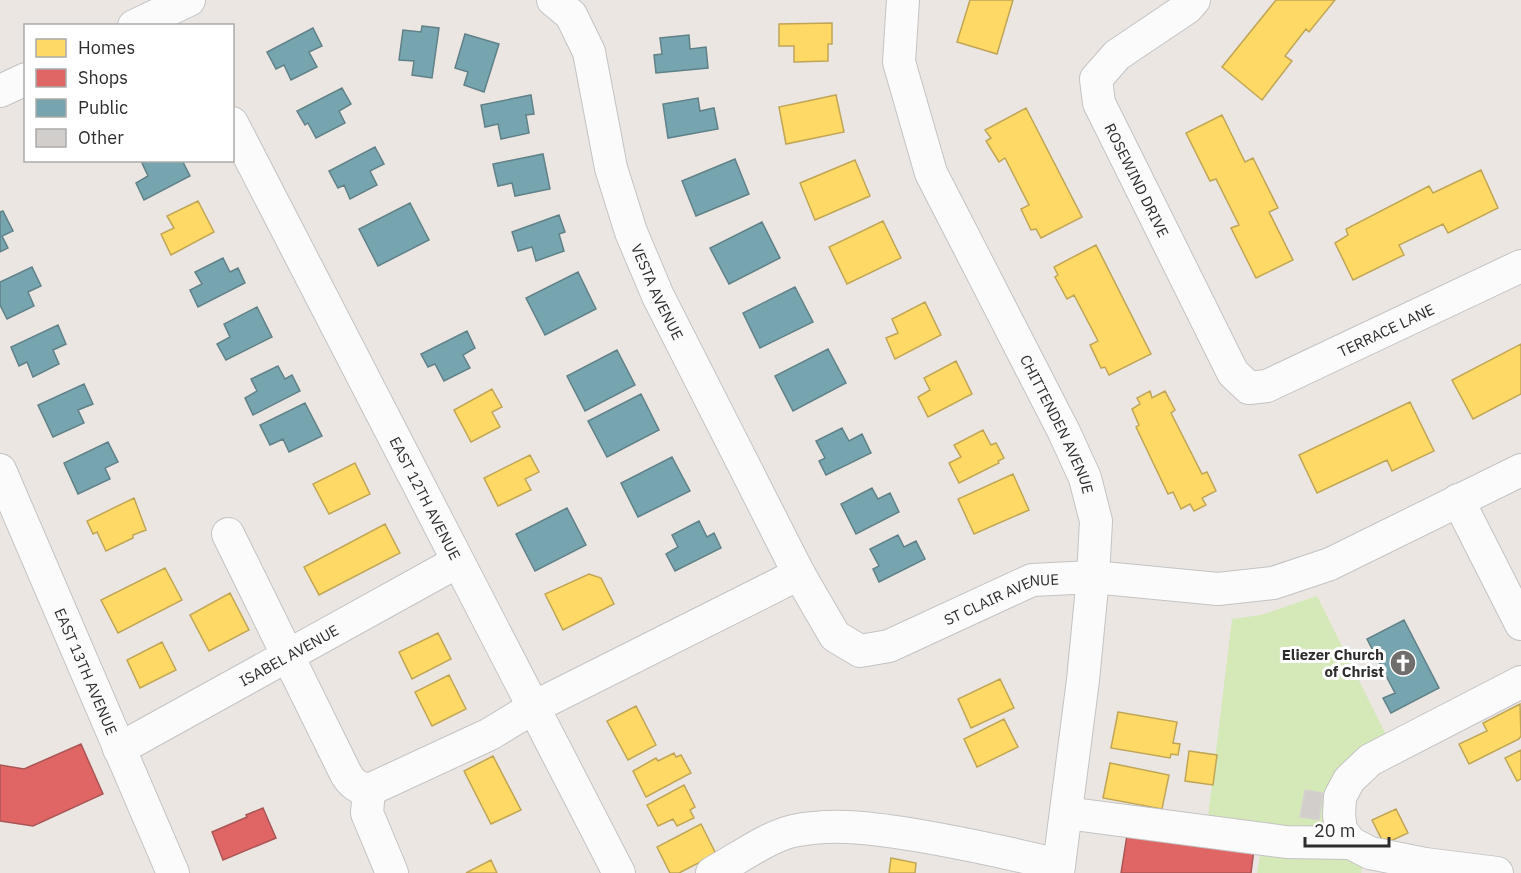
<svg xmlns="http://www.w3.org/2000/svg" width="1521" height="873" font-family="'IBM Plex Sans',sans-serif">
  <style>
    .grass { fill: #d4e8b8 }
    .homes { fill: #ffd966; stroke: #c0a555; stroke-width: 1.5 }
    .shops { fill: #e06666; stroke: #a55; stroke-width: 1.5 }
    .public { fill: #76a5af; stroke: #608188; stroke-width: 1.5 }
    .building { fill: #d2cecb; stroke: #d6d2ce; stroke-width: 1.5 }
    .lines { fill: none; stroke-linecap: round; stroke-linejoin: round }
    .minor-casing { stroke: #c4c3c3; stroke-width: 34 }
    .minor { stroke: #fcfbfb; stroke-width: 32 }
    .labels { text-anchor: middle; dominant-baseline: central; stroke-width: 6; stroke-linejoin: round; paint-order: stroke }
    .street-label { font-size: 15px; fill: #2d2d2d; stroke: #fff }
    .poi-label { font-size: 15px; font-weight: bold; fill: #2d2d2d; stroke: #fff; text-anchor: end }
  </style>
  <rect width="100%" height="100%" fill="#ebe6e2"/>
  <path class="grass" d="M1317 596 1393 749 1337 781 1321 835 1208 817 1232 619 1261 615Z
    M1262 842 1363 858 1361 873H1257Z"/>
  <path class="homes" d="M970 0H1013L997 54 957 42Z
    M1276 0H1335L1309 32 1306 29 1285 56 1292 61 1262 100 1222 67Z
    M832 23V44H828V61L794 62V46H779V24Z
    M836 95 844 132 786 144 779 107Z
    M1026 108 1082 217 1041 238 1036 229 1031 230 1021 209 1029 205 1005 158 999 162 986 141 991 138 985 130Z
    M1222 115 1245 162 1253 158 1278 208 1269 212 1293 260 1256 278 1231 228 1239 225 1216 179 1210 181 1186 133Z
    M855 160 870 196 815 220 800 183Z
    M1481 170 1498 208 1448 233 1443 224 1399 245 1404 255 1353 280 1335 243 1348 235 1346 229 1429 186 1433 193Z
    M198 201 214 232 171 255 161 234 174 228 167 216Z
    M883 221 901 258 847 284 829 247Z
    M1096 245 1151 354 1109 375 1105 367 1101 368 1090 345 1098 341 1074 295 1067 299 1055 277 1058 275 1054 267Z
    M925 302 941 335 895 359 886 338 898 333 892 319Z
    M1521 344V394L1473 419 1452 380Z
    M956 361 972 394 928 417 918 397 930 390 924 378Z
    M492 389 502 407 492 412 500 427 471 442 454 410Z
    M1150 391 1152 398 1165 391 1175 410 1171 413 1202 474 1207 472 1216 491 1202 498 1206 505 1194 511 1190 504 1181 509 1173 492 1168 494 1136 427 1139 425 1132 409 1140 404 1137 398Z
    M1410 402 1434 451 1392 471 1387 460 1317 493 1299 455Z
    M983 430 991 445 996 443 1004 458 998 461 999 463 959 483 949 463 961 457 954 445Z
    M530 455 539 472 525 479 531 490 498 506 484 478Z
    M355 463 370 494 329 514 313 484Z
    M1013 474 1029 510 974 534 958 499Z
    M134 498 146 530 133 535V538L106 551 97 532 93 534 87 521Z
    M385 524 400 553 319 595 304 567Z
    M165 568 182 600 118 633 101 600Z
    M589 574 601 578 614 604 563 630 545 594Z
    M230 593 249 630 209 651 190 615Z
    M438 633 451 659 412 679 399 652Z
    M162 642 176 670 140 688 127 660Z
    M449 675 466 709 432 726 415 692Z
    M1000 679 1014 708 971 728 958 699Z
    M1520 704 1521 736 1519 739 1469 764 1459 744 1487 731 1483 723Z
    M636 706 656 745 628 760 607 721Z
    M1118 712 1177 722 1173 743 1180 744 1178 755 1171 754 1170 758 1111 748Z
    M1004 719 1018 747 977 767 964 739Z
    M1521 750V779L1517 781 1505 758Z
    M1189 751 1217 755 1213 785 1185 781Z
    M674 753 676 757 681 755 691 773 646 797 633 771 656 758 658 761Z
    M493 756 521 810 491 824 464 771Z
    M1110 763 1169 775 1162 809 1103 798Z
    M684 785 695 807 690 810 694 818 677 826 673 819 658 826 647 805Z
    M1396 809 1408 833 1384 844 1372 820Z
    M701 824 716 854 679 873H670L657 847Z
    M891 858 916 863 915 873H889Z
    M491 860 497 873H466Z"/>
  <path class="shops" d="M81 744 103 794 33 826 0 821V765L24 769Z
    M263 808 276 838 223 860 212 832 247 817 246 815Z
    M1128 829 1254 849 1251 873H1121Z"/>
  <path class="public" d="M422 26 439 28 432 78 412 75 414 61 399 60 403 30 421 32Z
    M313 28 322 46 309 52 317 67 291 80 284 65 276 69 267 52Z
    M465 34 499 44 484 92 464 85 468 72 455 68Z
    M689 35 690 49 706 47 708 68 656 73 654 55 662 54 660 38Z
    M342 88 351 104 339 111 345 123 316 138 308 123 305 125 297 111Z
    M531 95 534 114 526 115 529 133 501 139 498 124 485 127 481 105Z
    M698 98 700 111 714 108 718 129 668 138 663 104Z
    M375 147 384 164 370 171 377 185 350 199 344 185 338 188 329 171Z
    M543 154 550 189 515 196 512 183 498 186 493 164Z
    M735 159 749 194 696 216 682 181Z
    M148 160H182L190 176 144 200 136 183 148 176 142 163Z
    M410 203 429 240 378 266 359 229Z
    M3 211 13 231 2 236 8 248 0 252V212Z
    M559 215 565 232 559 234 564 251 536 261 532 247 518 251 512 232Z
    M762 222 780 258 729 284 710 248Z
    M223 258 230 272 238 268 245 283 198 307 190 290 202 284 195 272Z
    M32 267 41 286 28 292 34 306 7 319 0 305V282Z
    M578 272 596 309 545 335 526 298Z
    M795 287 813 322 760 348 743 313Z
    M257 307 272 337 226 360 217 344 230 337 224 324Z
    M58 325 66 344 53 350 59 364 33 377 27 362 19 366 11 347Z
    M467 331 475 348 463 355 470 368 444 381 435 364 428 367 421 354Z
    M828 349 846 383 793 411 775 376Z
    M617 350 635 385 585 411 567 376Z
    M278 366 285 379 292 375 300 391 253 415 245 398 257 391 251 379Z
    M84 384 93 404 78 410 84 423 53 437 38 405Z
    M641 394 659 430 607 457 588 421Z
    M305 403 322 436 289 452 283 439 270 445 260 425Z
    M842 428 849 441 862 434 871 453 826 475 819 461 825 458 816 441Z
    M108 442 118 462 105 468 110 479 78 494 64 463Z
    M672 457 690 491 638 517 621 483Z
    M872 488 878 499 890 493 899 512 856 534 841 504Z
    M567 508 586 545 535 571 516 534Z
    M699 521 707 537 714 533 721 548 675 571 666 554 678 547 672 535Z
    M898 535 904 547 916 541 925 559 879 582 873 569 879 566 870 549Z
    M1404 620 1439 688 1391 713 1383 698 1395 693 1367 639Z"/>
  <path class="building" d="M1305 790 1323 793 1319 820 1300 817Z"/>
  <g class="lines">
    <defs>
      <g id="minor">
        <path id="s1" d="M553 0 571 15 589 52 611 168 631 232 658 296 799 574 835 636 860 651 889 646 1032 580 1093 577 1218 589 1273 583 1330 564 1521 470"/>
        <path id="s2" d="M903 0 899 62 931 173 1064 432 1085 478 1096 521 1093 577 1083 680 1058 873"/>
        <path id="s3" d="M1194 0 1187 8 1117 55 1096 79 1099 103 1233 373 1249 388 1267 386 1521 266"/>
        <path d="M134 26 189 0"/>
        <path d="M0 91 26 79"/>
        <path id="s4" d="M232 123 619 873"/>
        <path id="s5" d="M0 470 173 873"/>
        <path d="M1458 500 1521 624"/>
        <path d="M228 534 346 774C352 784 358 788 369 790L490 734 534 707 799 574"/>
        <path id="s6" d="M119 749 457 562"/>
        <path d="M369 790 367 813 392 873"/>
        <path d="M1066 813 1286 842 1351 843"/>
        <path d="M712 873C736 860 767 837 793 831 836 822 878 829 921 836 967 844 1013 854 1059 865"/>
        <path d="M1497 873 1425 864 1370 853 1351 843 1341 830 1339 815 1340 797 1349 780 1370 760 1521 682"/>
      </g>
    </defs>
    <use href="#minor" class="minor-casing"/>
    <use href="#minor" class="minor"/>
  </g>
  <defs>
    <symbol id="church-disc" viewBox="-11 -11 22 22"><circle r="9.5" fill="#706e6c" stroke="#fff"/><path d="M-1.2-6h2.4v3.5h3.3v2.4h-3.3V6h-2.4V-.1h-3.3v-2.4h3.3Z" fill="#fff"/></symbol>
  </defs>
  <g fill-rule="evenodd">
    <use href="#church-disc" x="1388" y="648" width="30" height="30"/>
  </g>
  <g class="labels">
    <g class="street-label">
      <text stroke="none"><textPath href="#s3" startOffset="237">ROSEWIND DRIVE</textPath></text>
      <text stroke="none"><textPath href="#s1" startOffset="315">VESTA AVENUE</textPath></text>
      <text stroke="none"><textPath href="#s3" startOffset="624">TERRACE LANE</textPath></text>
      <text stroke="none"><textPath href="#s2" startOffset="459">CHITTENDEN AVENUE</textPath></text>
      <text stroke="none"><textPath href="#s4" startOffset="422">EAST 12TH AVENUE</textPath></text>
      <text stroke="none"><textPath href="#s1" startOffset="884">ST CLAIR AVENUE</textPath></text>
      <text stroke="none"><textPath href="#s6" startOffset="194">ISABEL AVENUE</textPath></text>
      <text stroke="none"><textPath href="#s5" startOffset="219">EAST 13TH AVENUE</textPath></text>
    </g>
    <g class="poi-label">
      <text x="1384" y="654">Eliezer Church<tspan x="1384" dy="17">of Christ</tspan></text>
    </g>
  </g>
  <rect x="24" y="24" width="210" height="138" fill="#ffffff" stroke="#ababab" stroke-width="1.5"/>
  <rect x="36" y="39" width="30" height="18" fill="#ffd966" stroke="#ababab" stroke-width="1.5"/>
  <text x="78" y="54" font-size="18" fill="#2d2d2d">Homes</text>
  <rect x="36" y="69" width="30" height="18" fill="#e06666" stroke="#ababab" stroke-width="1.5"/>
  <text x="78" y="84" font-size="18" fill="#2d2d2d">Shops</text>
  <rect x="36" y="99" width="30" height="18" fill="#76a5af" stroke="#ababab" stroke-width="1.5"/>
  <text x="78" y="114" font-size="18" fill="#2d2d2d">Public</text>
  <rect x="36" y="129" width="30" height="18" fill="#d2cecb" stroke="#ababab" stroke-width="1.5"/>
  <text x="78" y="144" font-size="18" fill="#2d2d2d">Other</text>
  <path d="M1305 837v9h84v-9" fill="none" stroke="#2d2d2d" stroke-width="3"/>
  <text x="1314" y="837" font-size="18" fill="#2d2d2d" stroke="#ffffff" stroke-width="4.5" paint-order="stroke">20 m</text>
</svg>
